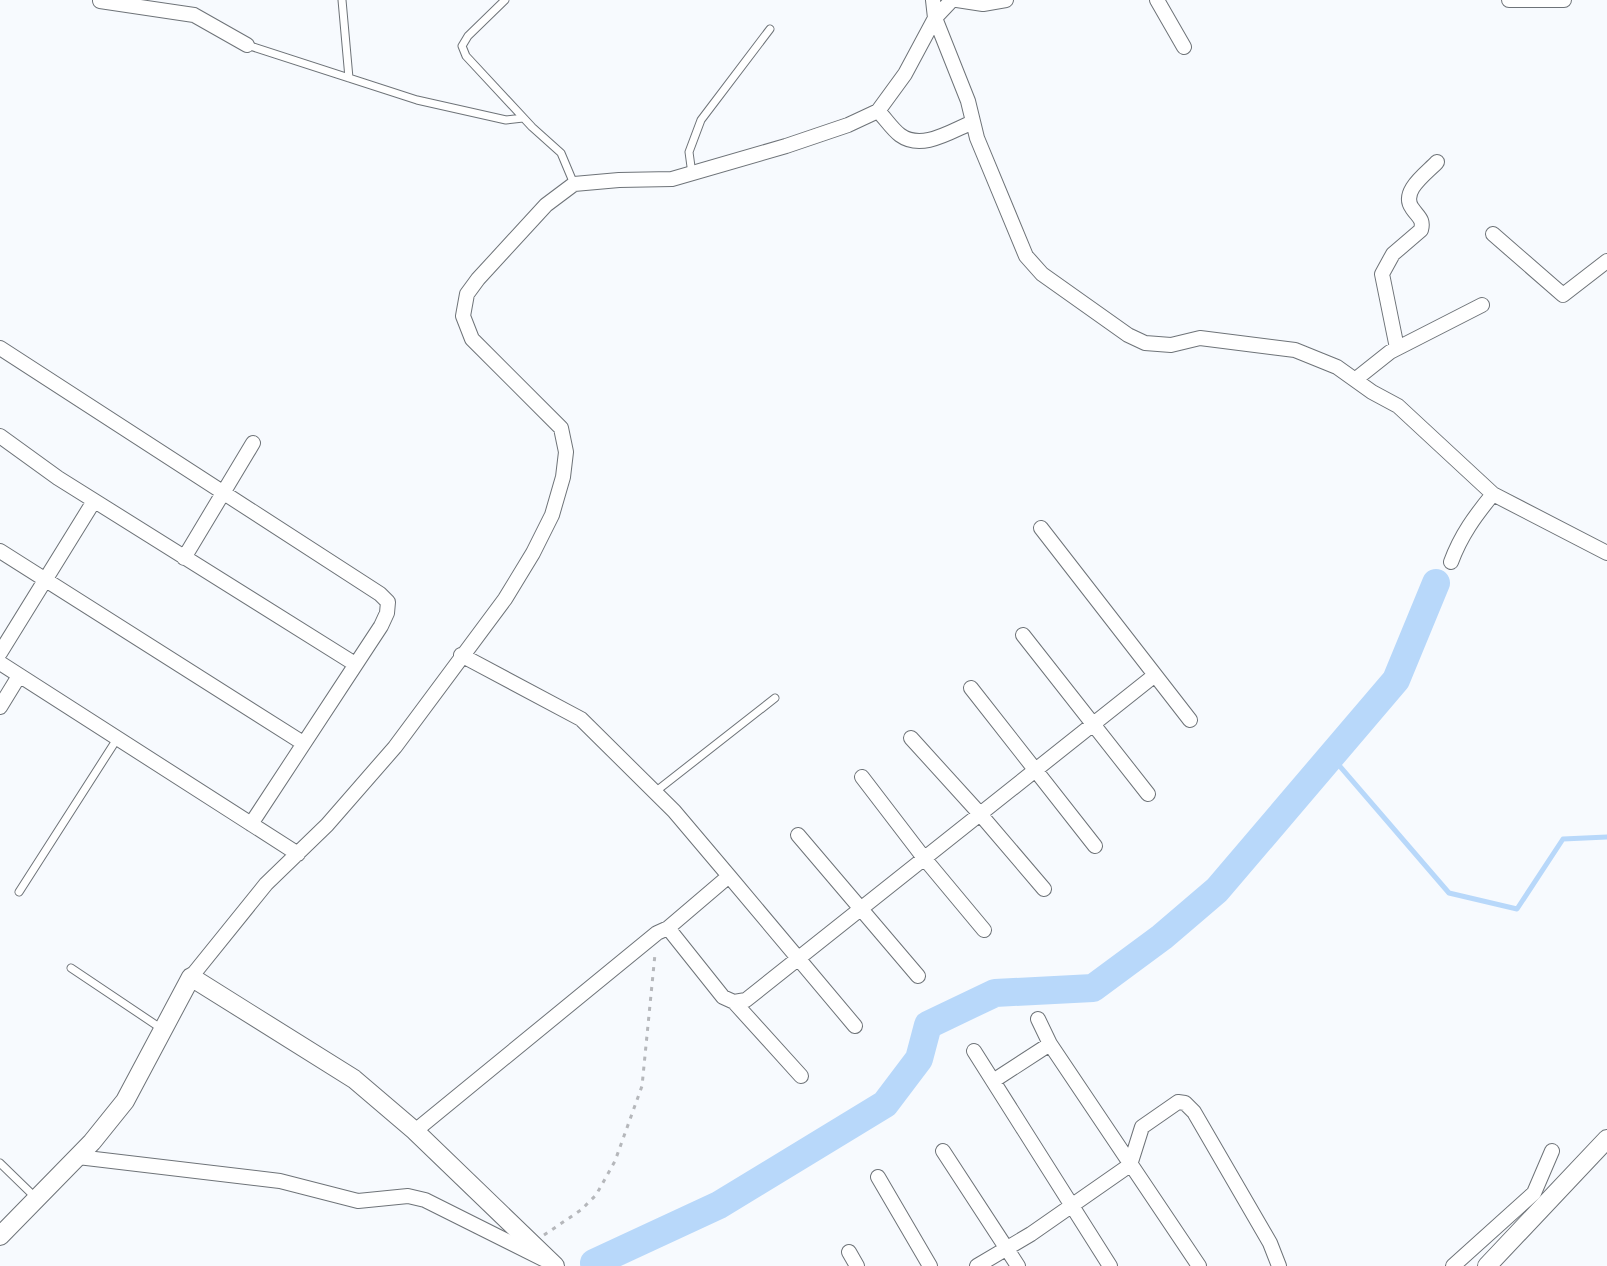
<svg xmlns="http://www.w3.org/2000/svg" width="1607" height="1266" font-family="Montserrat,sans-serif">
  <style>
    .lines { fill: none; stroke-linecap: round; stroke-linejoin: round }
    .stream { stroke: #b8d8fa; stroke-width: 5 }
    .river { stroke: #b8d8fa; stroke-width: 28 }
    .service-casing { stroke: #6e7378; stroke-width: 9 }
    .minor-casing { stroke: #6e7378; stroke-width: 16 }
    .tertiary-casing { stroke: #6e7378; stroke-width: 20 }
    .path { stroke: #b5b7bb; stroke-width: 3; stroke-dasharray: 4 6; stroke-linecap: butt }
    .service { stroke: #fff; stroke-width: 7 }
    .minor { stroke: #fff; stroke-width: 14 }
    .tertiary { stroke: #fff; stroke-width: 18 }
  </style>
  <rect width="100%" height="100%" fill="#f7fafe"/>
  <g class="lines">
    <path class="stream" d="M1331 756 1449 893 1517 909 1563 839 1607 837"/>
    <path class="river" d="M594 1263 719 1205 885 1104 919 1059 928 1025 995 993 1093 988 1162 937 1217 890 1396 680 1436 583"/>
    <defs>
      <path id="service" d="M342 0 349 78
        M505 0 468 36 462 46 466 56 532 127 561 153 574 184
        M247 45 417 100 506 120 523 118
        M692 174 689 152 701 120 770 29
        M655 792 775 698
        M19 892 117 739
        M71 968 162 1029
        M0 1163 36 1198"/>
      <path id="minor" d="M933 0 935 18 968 101 977 138 1026 256 1042 274 1128 335 1145 343 1171 345 1200 338 1295 350 1337 367 1372 392 1398 406 1493 494 1607 553
        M957 0 983 4 1006 0
        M1157 0 1184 47
        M1509 0H1564
        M100 1 194 15 247 45
        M878 111C885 118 892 129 900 135 922 151 951 131 973 122
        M1493 234 1563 295 1607 261
        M0 348 380 594 388 602 387 613 381 626 251 824
        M1397 348 1382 274 1393 254 1421 230C1424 219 1418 217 1412 208 1400 191 1427 173 1437 162
        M1356 379 1390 352 1482 305
        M0 436 58 478 355 664
        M1041 528 1190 720
        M0 551 303 743
        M184 558 253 443
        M1451 562C1461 535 1475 516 1493 494
        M1023 635 1148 794
        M0 653 94 501
        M461 655 581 719 674 811 729 876 668 928
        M0 663 298 854
        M971 688 1095 846
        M0 707 19 676
        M911 738 980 814 1044 889
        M862 777 924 858 984 930
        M798 835 918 976
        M729 876 855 1026
        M191 977 266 884 327 825 395 747 505 599 533 553 552 515 563 477 566 452 561 428 472 339 463 316 467 294 478 279 546 205 574 184 619 180 672 179 786 146 848 125 878 111 905 74 935 18 952 0
        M734 1002 801 1076
        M1050 1044 1199 1266
        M974 1051 1110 1266
        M993 1081 1050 1044 1038 1019
        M415 1131 657 933 668 928 723 997 734 1002 746 1000 1155 675
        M943 1151 1018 1266
        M78 1157 280 1181 358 1201 408 1196 425 1200 543 1259
        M878 1177 930 1266
        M849 1252 857 1266
        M977 1266 1031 1234 1130 1165 1142 1127 1178 1102 1185 1103 1194 1112 1270 1243 1279 1266
        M1453 1266 1534 1193 1552 1151"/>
      <path id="tertiary" d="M0 1236 92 1142 125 1101 191 977 354 1079 415 1131 555 1266
        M1487 1266 1607 1139"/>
    </defs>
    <use href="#service" class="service-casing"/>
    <use href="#minor" class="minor-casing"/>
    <use href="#tertiary" class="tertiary-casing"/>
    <path class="path" d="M544 1235 581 1210 596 1195 615 1161 642 1086 655 954"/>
    <use href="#service" class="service"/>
    <use href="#minor" class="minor"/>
    <use href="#tertiary" class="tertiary"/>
  </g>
</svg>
